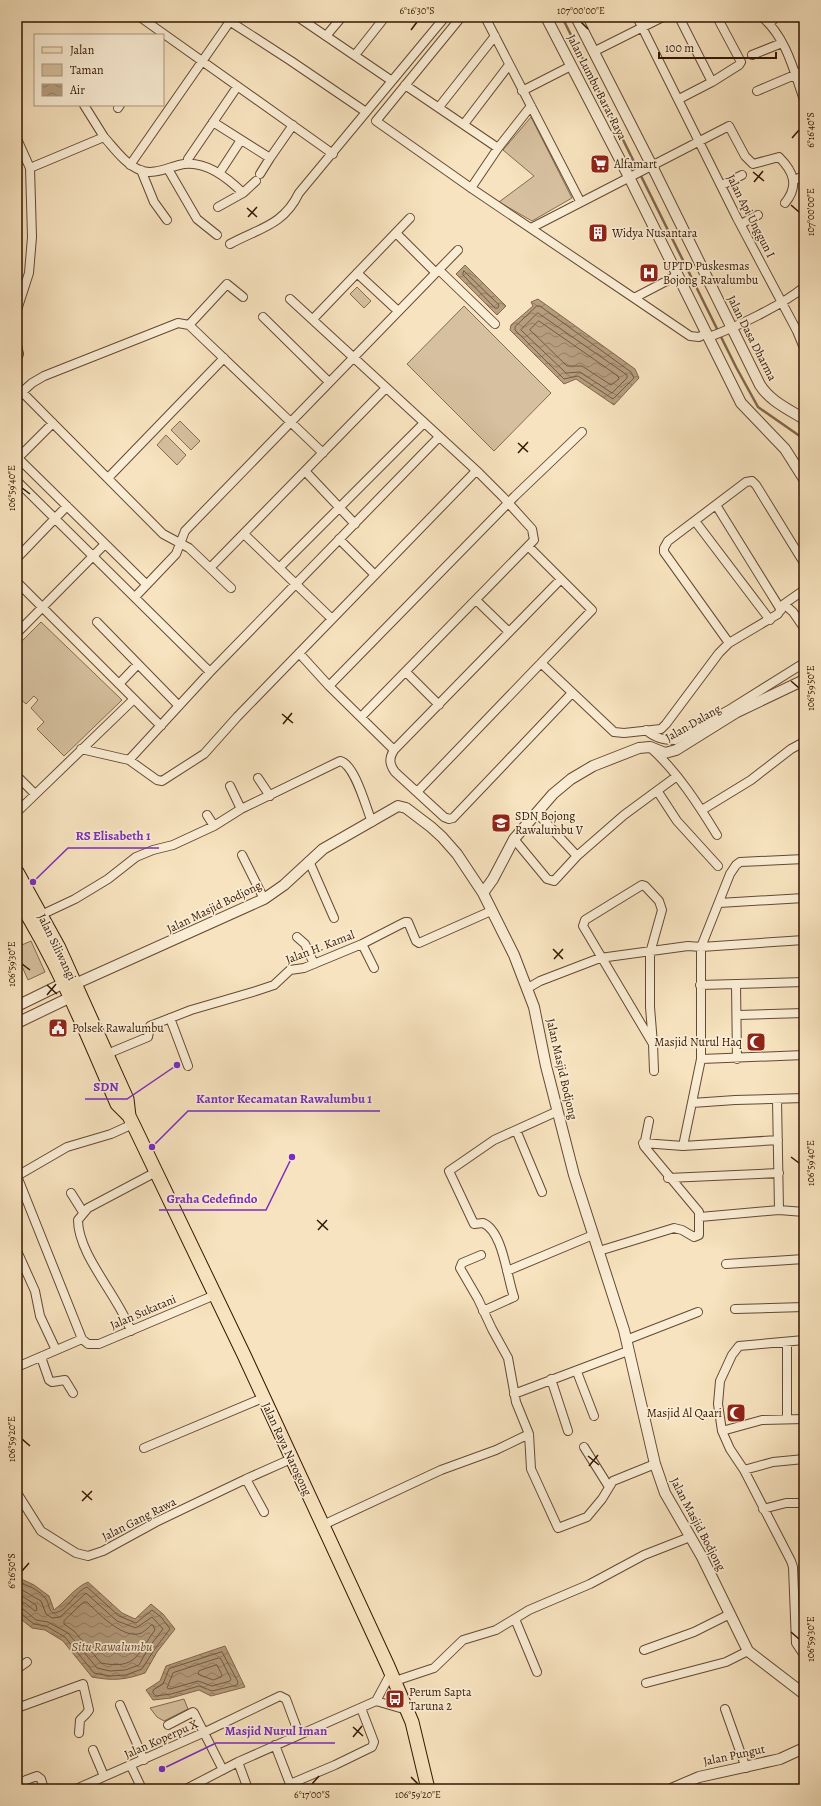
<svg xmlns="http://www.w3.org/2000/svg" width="821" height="1806" font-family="Alegreya,serif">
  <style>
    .green { fill: #d6c09f; stroke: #856b50 }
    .water { fill: url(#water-waves); stroke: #81674c }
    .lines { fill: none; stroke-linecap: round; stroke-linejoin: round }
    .shore { stroke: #745a40; stroke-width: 1 }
    .stream { stroke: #81674c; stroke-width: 2.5 }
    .minor-casing { stroke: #654930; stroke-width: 10 }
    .tertiary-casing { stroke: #654930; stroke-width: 12 }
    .primary-casing { stroke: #341601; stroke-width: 15 }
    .minor { stroke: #faedd5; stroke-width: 8 }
    .tertiary { stroke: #faedd5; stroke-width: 10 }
    .primary { stroke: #f7e3bf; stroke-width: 13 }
    .ticks { fill: none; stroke: #341601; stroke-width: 1.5 }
    .labels { text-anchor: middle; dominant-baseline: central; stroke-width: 3.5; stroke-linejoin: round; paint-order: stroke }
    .street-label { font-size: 12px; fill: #341601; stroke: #faedd5 }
    .poi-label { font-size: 12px; fill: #341601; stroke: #faedd5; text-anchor: start }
    .water-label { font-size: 13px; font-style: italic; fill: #684c33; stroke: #faedd5 }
    .leader { fill: none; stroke: #7b2cbf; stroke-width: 1.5 }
    .callout-dot { fill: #7b2cbf; stroke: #faedd5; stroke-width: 1.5 }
    .callout-label { font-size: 13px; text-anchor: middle; font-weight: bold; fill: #7b2cbf; stroke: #faedd5; stroke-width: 3.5; stroke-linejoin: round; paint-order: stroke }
    .neatline { fill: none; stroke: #341601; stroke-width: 1.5 }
    .ticks-label { font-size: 10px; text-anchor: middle; fill: #341601 }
  </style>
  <defs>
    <pattern id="water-waves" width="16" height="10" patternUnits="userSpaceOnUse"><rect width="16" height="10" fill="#b59d7e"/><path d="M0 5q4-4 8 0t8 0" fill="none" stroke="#947f65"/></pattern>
  </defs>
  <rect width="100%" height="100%" fill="#f7e3bf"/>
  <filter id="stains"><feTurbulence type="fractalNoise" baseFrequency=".005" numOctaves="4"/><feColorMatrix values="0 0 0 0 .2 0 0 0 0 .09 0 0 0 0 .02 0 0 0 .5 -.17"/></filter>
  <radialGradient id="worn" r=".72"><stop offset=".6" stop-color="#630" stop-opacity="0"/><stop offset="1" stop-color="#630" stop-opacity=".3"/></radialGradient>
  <path class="green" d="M531 117 572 198 532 221 499 202 534 176 503 150Z
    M357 287 371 301 364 308 350 294Z
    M464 306 551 393 494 451 407 364Z
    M180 421 200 441 191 450 171 430Z
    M166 435 186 455 177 465 157 445Z
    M41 622 122 700 64 756 37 729 44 722 31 708 38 700 34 696 26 704 17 696V646Z
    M31 941 45 972 28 980 17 955V947Z
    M184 1699 188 1709 164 1721 157 1717 150 1708Z"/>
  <path class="water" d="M465 265 506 306 497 315 456 274Z
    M538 299 635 369 639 378 614 405 576 379 564 384 510 330 511 325 533 306 531 302Z
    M17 1577 34 1585 49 1596 54 1610C66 1601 74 1588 88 1582L122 1613 135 1619 151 1604 163 1614 175 1629 157 1652 145 1673C125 1680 113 1681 92 1677L63 1641 45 1630 32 1628 17 1616Z
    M225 1646 245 1687 211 1696 199 1690 171 1698 153 1700 146 1690 160 1681 166 1666Z"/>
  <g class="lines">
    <path class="shore" d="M464 271 499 305 498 308H495L463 275Z
      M537 306H540L631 372 634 378 613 399 578 376 564 379 515 330V327Z
      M538 313 627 375V378L612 393 580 372 566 373 521 330Z
      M539 321 618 376 619 379 611 385 582 366H567L530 330Z
      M17 1581C26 1585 40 1590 46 1599 49 1603 48 1609 53 1613 67 1613 74 1592 87 1587L119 1616 136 1623 152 1610 161 1617 170 1629 154 1650 142 1669 126 1675 110 1676 94 1673 65 1637 46 1626 34 1624 21 1614 17 1613
      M17 1587 41 1601 46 1614 52 1618 60 1617 86 1593 117 1621 136 1628 152 1617 163 1629 149 1647 139 1665 125 1670 110 1671 97 1668 68 1633 48 1622 36 1620 23 1609 17 1608
      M17 1593 36 1605 37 1610 35 1611 25 1603 17 1602
      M84 1602H87C98 1613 121 1637 138 1634 143 1633 147 1629 151 1625H153L155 1630C137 1654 137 1670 101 1663L74 1631 64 1624V1621Z
      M222 1652 238 1682 237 1685 212 1691 199 1686 171 1694 156 1696 153 1693V1690L163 1684 169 1669Z
      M219 1658 221 1659 231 1679 230 1681 212 1686 198 1681 170 1689 167 1688 173 1673Z
      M217 1665 222 1675 221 1677 213 1680 198 1674 199 1671Z"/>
    <path class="stream" d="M562 17 736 367 758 407 804 439"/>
    <defs>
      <path id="minor" d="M140 17 333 154
        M223 17 291 61 366 112
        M298 17 392 81
        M461 17 376 121 471 188 634 298 678 275
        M485 17 580 201
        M637 17 737 218 797 331 804 348
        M679 17 712 82
        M762 17C786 37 794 71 804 100
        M770 23 776 17
        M326 36 342 17
        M593 52 663 17
        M355 55 385 17
        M752 55 782 43
        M405 85 498 148
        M522 91 571 66
        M757 91 804 71
        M679 99 712 82 739 65 741 62 717 17
        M439 107 495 36
        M118 108 120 105
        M213 122 270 158 293 125
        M464 124 509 65
        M104 137C114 148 125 164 140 170 154 176 170 166 184 164 207 161 228 178 243 193L256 181
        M17 139 30 168 32 237 29 273 17 310
        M188 159 237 87
        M130 165 233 17
        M30 168 104 137 84 105
        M168 169 197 219 217 235
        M222 169 241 140
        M141 170 154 202 167 220
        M260 174 270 158
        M794 180 804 176
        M722 185 742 175
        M471 188 498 148 531 106
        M218 207 243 193
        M741 224 758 215
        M531 228 729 126 745 156 753 164 779 157C794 172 799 186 785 203
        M396 233 436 273
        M230 244C259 228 283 226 299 193L445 17
        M439 270 495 324
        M357 273 398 311
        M634 298 690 336 699 337 707 333
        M290 299 479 473 503 497 532 529 534 540 361 717
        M263 317 329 382
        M313 319 410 218
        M189 325 227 284 243 297
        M709 337C736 327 781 306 804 287
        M17 345 19 354 17 358
        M22 392 32 383 44 376 178 323 189 325 323 453
        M17 397 22 392 163 534 189 548 231 588
        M18 458 146 584
        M17 459 53 423
        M305 471 355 524
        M108 478 224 358
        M17 481 210 672
        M716 505 781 610
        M695 521 770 620
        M244 534 332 619
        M339 539 375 575
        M17 558 67 506
        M210 568 386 388
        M279 568 424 423
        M561 579 394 750C389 758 389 764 395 772L444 817 449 819 453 818 572 693
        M17 582 161 726
        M135 597 176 554 185 531 458 250
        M476 600 509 632
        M784 604 793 612 804 628
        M97 622 179 706
        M17 633 105 544
        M729 643 664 552V548L668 541 746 482 752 481 756 485 804 563
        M299 653 329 686 394 750
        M541 663 614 732 624 733 661 729 666 724 719 653 729 643 778 614 784 604 804 590
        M406 672 439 705
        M119 684 138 664
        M329 686 515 496 582 432
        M646 730C655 738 663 740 675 740L732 708 804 663
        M81 749 129 760 157 780 162 781 204 754 237 717 476 471
        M652 749C678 773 698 804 717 835
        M129 760 210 672 439 437
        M17 776 35 794
        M258 778 270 796
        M230 786 241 809
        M417 792 592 610 528 546
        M658 792 677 821 718 866
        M702 810 751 780 791 749 804 742
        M17 812 134 699
        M537 813 577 856
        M207 815 214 826
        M514 839 547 879 554 881 577 856 624 815 677 776
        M242 855 264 899
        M309 861 334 918
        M719 903 804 898
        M41 915 75 899 108 879 136 857 153 850 173 845 214 826 241 809 340 761C355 764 366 808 372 822
        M297 937 305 944 314 964
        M362 944 374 968
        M736 984 737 1059
        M700 985 804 982
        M528 988 540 981 600 958 688 946 701 947 804 940
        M738 1015 804 1013
        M170 1018 188 1066
        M653 1044 650 1007V953L662 910 659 901 645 886 642 885 585 920 583 926 653 1044 654 1071
        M107 1054 148 1037 150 1026 191 1010 256 991 274 985 290 970 304 968 362 944 405 922H408L416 941 419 943 491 911
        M701 1059 804 1055
        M777 1099 779 1210
        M692 1103 735 1100 804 1098
        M516 1130 542 1192
        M643 1143 683 1146 778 1140
        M683 1146 701 1059V947L730 874 736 865 740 862 804 859
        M17 1176 82 1339 88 1344H99L215 1295
        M17 1176 67 1147 111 1134 133 1124
        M668 1178 779 1173
        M71 1193 83 1212
        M700 1217 779 1210 804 1212
        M17 1251 35 1291 40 1316 56 1350
        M599 1251 674 1228 682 1230 694 1237 699 1235V1212L644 1146 649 1121
        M481 1255 462 1263 460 1268 478 1299 492 1329 508 1358 516 1402 529 1434 531 1469 558 1528 587 1517 602 1499 613 1481 655 1464
        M726 1264 804 1259
        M507 1271 593 1235
        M735 1309 804 1307
        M483 1311 514 1297C507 1278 503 1231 483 1223L474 1224 449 1171 494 1140 558 1111
        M131 1331C119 1297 78 1255 78 1220L88 1208 156 1172
        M626 1340 698 1312
        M804 1340 739 1346 732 1355 720 1381 718 1404 722 1431 730 1449 744 1470 791 1561 793 1567 796 1643 804 1655
        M41 1357 49 1380 52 1382 65 1380 73 1393
        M17 1367 82 1339
        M577 1372 594 1416
        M551 1379 568 1431
        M514 1394 628 1351
        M787 1419V1342
        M722 1431 762 1420 804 1419
        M584 1447 609 1487
        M144 1448 263 1398
        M744 1470 773 1462 804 1459
        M246 1479 264 1512
        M17 1493 41 1531 76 1553 88 1556 103 1551 156 1522 246 1479 291 1459
        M763 1509 786 1503H804
        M323 1525 441 1470 496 1450 529 1434
        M515 1619 537 1672
        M644 1650 694 1632 730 1614
        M17 1669 27 1662
        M395 1681 434 1668 463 1640 496 1630 529 1610 590 1584 644 1555 690 1537
        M646 1683 726 1662 748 1651
        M376 1701 407 1710
        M120 1705 144 1760
        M17 1708 83 1684 89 1710 86 1714 80 1720 79 1733
        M725 1709 746 1768
        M168 1725 193 1712 194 1713 223 1770
        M275 1745 292 1789
        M93 1750 104 1776
        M238 1762 248 1789
        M131 1766 142 1789
        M290 1784 335 1765 372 1747 374 1742 361 1708
        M17 1785 26 1780 37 1776 41 1779 44 1789
        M76 1789 205 1732 280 1696 286 1699 299 1734
        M186 1789 238 1762 376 1701 391 1673"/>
      <path id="tertiary" d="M546 17 629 177 741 403 785 449 804 479
        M576 17 652 166 760 385C770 401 788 409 804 419
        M483 893 493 879 514 839 553 794 571 779 593 766 639 748 650 747 665 753 676 750 737 712 804 680
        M17 1006 64 983 75 984 264 899 284 885 323 849 398 806 406 808 431 827 442 837 457 854 483 893 514 955 534 1007 546 1066 574 1175 624 1330 655 1464 665 1493 702 1557 748 1651 804 1694
        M17 1023 71 997 73 992
        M671 1789 699 1777 780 1759 804 1748"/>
      <path id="primary" d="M17 872 59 948 127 1099 129 1116 133 1124 244 1355 388 1666 412 1722 428 1789
        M17 898C58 963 87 1034 117 1104L129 1116"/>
    </defs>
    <use href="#minor" class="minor-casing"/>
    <use href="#tertiary" class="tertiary-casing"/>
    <use href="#primary" class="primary-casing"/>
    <use href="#minor" class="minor"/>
    <use href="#tertiary" class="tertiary"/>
    <use href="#primary" class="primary"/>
  </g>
  <path class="ticks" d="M581 22 588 29M411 30 417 22M792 138 799 130M753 172 764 181M754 182 763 171M791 205 799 212M247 208 257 217M248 217 257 207M518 443 528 452M518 453 528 442M22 488 30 494M791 681 799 688M282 714 293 723M283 724 292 713M553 949 563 959M554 959 563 949M22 964 30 970M47 985 57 994M47 995 56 984M791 1157 799 1163M317 1220 328 1230M318 1230 327 1220M22 1439 30 1446M588 1456 599 1465M589 1466 598 1455M82 1491 92 1500M82 1501 92 1491M22 1571 29 1563M791 1632 799 1639M353 1727 363 1736M353 1737 362 1726M411 1777 418 1784M312 1784 319 1776"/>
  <defs>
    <symbol id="supermarket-square" viewBox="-11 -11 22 22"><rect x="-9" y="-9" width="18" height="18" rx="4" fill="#8f2418" stroke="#faedd5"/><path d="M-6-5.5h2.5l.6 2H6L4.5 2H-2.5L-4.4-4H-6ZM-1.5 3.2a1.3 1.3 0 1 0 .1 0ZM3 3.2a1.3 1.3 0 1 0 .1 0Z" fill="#fff"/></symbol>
    <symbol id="building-square" viewBox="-11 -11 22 22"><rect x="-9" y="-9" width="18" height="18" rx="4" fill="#8f2418" stroke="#faedd5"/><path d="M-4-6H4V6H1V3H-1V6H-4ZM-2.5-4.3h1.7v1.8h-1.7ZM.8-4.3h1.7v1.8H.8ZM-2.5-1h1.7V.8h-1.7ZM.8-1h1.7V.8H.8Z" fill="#fff"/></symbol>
    <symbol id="hospital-square" viewBox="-11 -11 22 22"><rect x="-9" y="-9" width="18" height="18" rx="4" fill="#8f2418" stroke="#faedd5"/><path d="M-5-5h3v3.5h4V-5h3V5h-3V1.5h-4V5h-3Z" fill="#fff"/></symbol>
    <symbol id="school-square" viewBox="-11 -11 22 22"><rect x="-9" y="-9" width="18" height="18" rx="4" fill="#8f2418" stroke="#faedd5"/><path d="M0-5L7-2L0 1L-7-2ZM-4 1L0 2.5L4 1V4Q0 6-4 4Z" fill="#fff"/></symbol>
    <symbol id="civic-square" viewBox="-11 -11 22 22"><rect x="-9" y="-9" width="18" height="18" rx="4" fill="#8f2418" stroke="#faedd5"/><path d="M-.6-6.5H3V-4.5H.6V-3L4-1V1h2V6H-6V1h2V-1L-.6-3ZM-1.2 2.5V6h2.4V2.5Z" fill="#fff"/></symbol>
    <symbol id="mosque-square" viewBox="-11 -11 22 22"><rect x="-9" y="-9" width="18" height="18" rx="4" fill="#8f2418" stroke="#faedd5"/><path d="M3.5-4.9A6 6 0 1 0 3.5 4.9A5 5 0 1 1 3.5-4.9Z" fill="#fff"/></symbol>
    <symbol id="bus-square" viewBox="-11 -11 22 22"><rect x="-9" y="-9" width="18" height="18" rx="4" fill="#8f2418" stroke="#faedd5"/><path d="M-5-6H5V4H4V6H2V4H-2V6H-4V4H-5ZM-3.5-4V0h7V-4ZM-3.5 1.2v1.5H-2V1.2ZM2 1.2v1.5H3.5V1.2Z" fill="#fff"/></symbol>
  </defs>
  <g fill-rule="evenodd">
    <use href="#supermarket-square" x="589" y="153" width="22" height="22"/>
    <use href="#building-square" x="587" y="222" width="22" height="22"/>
    <use href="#hospital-square" x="638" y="262" width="22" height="22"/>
    <use href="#school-square" x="490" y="812" width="22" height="22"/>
    <use href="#civic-square" x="47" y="1017" width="22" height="22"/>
    <use href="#mosque-square" x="745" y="1031" width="22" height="22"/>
    <use href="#mosque-square" x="725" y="1402" width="22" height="22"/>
    <use href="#bus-square" x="384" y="1688" width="22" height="22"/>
  </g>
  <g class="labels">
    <g class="street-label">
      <text transform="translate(597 87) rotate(63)">Jalan Lumbu Barat Raya</text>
      <text transform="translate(751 216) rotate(63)">Jalan Api Unggun I</text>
      <text transform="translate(752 338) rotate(63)">Jalan Dasa Dharma</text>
      <text transform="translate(693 723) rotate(-30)">Jalan Dalang</text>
      <text transform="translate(214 907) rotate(-26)">Jalan Masjid Bodjong</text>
      <text transform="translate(57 947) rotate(64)">Jalan Siliwangi</text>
      <text transform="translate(320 947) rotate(-21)">Jalan H. Kamal</text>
      <text transform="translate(562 1069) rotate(77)">Jalan Masjid Bodjong</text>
      <text transform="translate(143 1312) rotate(-23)">Jalan Sukatani</text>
      <text transform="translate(287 1449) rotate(65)">Jalan Raya Narogong</text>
      <text transform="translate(139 1519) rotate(-27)">Jalan Gang Rawa</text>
      <text transform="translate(698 1524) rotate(62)">Jalan Masjid Bodjong</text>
      <text transform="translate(161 1739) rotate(-24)">Jalan Koperpu X</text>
      <text transform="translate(734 1755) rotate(-12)">Jalan Pungut</text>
    </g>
    <g class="poi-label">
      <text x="614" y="164">Alfamart</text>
      <text x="612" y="233">Widya Nusantara</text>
      <text x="663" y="266">UPTD Puskesmas<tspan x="663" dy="14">Bojong Rawalumbu</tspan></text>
      <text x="515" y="816">SDN Bojong<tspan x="515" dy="14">Rawalumbu V</tspan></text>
      <text x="72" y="1028">Polsek Rawalumbu</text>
      <text x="742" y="1042" text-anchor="end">Masjid Nurul Haq</text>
      <text x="722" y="1413" text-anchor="end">Masjid Al Qaari</text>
      <text x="409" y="1692">Perum Sapta<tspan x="409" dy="14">Taruna 2</tspan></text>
    </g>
    <g class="water-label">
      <text x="112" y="1646">Situ Rawalumbu</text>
    </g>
  </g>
  <path class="leader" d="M33 882L68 848H159M177 1065L127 1099H85M152 1147L188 1111H380M292 1157L266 1210H159M162 1769L216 1743H335"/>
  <g class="callout-dot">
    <circle cx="33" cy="882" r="4"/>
    <circle cx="177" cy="1065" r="4"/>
    <circle cx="152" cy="1147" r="4"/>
    <circle cx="292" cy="1157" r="4"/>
    <circle cx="162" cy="1769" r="4"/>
  </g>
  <g class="callout-label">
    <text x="113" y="840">RS Elisabeth 1</text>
    <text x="106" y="1091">SDN</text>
    <text x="284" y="1103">Kantor Kecamatan Rawalumbu 1</text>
    <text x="212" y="1203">Graha Cedefindo</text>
    <text x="276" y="1735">Masjid Nurul Iman</text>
  </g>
  <rect width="821" height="1806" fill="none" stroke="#f7e3bf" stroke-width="44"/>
  <rect x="34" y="34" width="130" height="72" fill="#faedd5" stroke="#ab9780"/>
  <rect x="42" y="47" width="20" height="6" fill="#f7e3bf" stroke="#ab9780"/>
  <text x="70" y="54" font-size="12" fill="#341601">Jalan</text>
  <rect x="42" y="64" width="20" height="12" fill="#d6c09f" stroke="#ab9780"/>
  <text x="70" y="74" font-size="12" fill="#341601">Taman</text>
  <rect x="42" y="84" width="20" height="12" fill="url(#water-waves)" stroke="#ab9780"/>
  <text x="70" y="94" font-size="12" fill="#341601">Air</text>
  <path d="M659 52v6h117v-6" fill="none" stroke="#341601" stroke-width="2"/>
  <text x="665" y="52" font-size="12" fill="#341601" stroke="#faedd5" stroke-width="3" paint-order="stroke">100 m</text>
  <rect x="22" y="22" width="777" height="1762" class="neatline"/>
  <g class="ticks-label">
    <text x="417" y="14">6°16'30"S</text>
    <text x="581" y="14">107°00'00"E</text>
    <text transform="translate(810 130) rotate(-90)" y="4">6°16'40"S</text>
    <text transform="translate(810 212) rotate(-90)" y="4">107°00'00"E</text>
    <text transform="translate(11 488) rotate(-90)" y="4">106°59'40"E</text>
    <text transform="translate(810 688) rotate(-90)" y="4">106°59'50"E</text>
    <text transform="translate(11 964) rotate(-90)" y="4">106°59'30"E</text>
    <text transform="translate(810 1163) rotate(-90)" y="4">106°59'40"E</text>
    <text transform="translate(11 1439) rotate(-90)" y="4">106°59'20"E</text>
    <text transform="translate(11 1571) rotate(-90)" y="4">6°16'50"S</text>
    <text transform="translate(810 1639) rotate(-90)" y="4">106°59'30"E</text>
    <text x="312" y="1798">6°17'00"S</text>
    <text x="418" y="1798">106°59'20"E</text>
  </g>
  <rect width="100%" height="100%" filter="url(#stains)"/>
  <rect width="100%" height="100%" fill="url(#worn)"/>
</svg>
